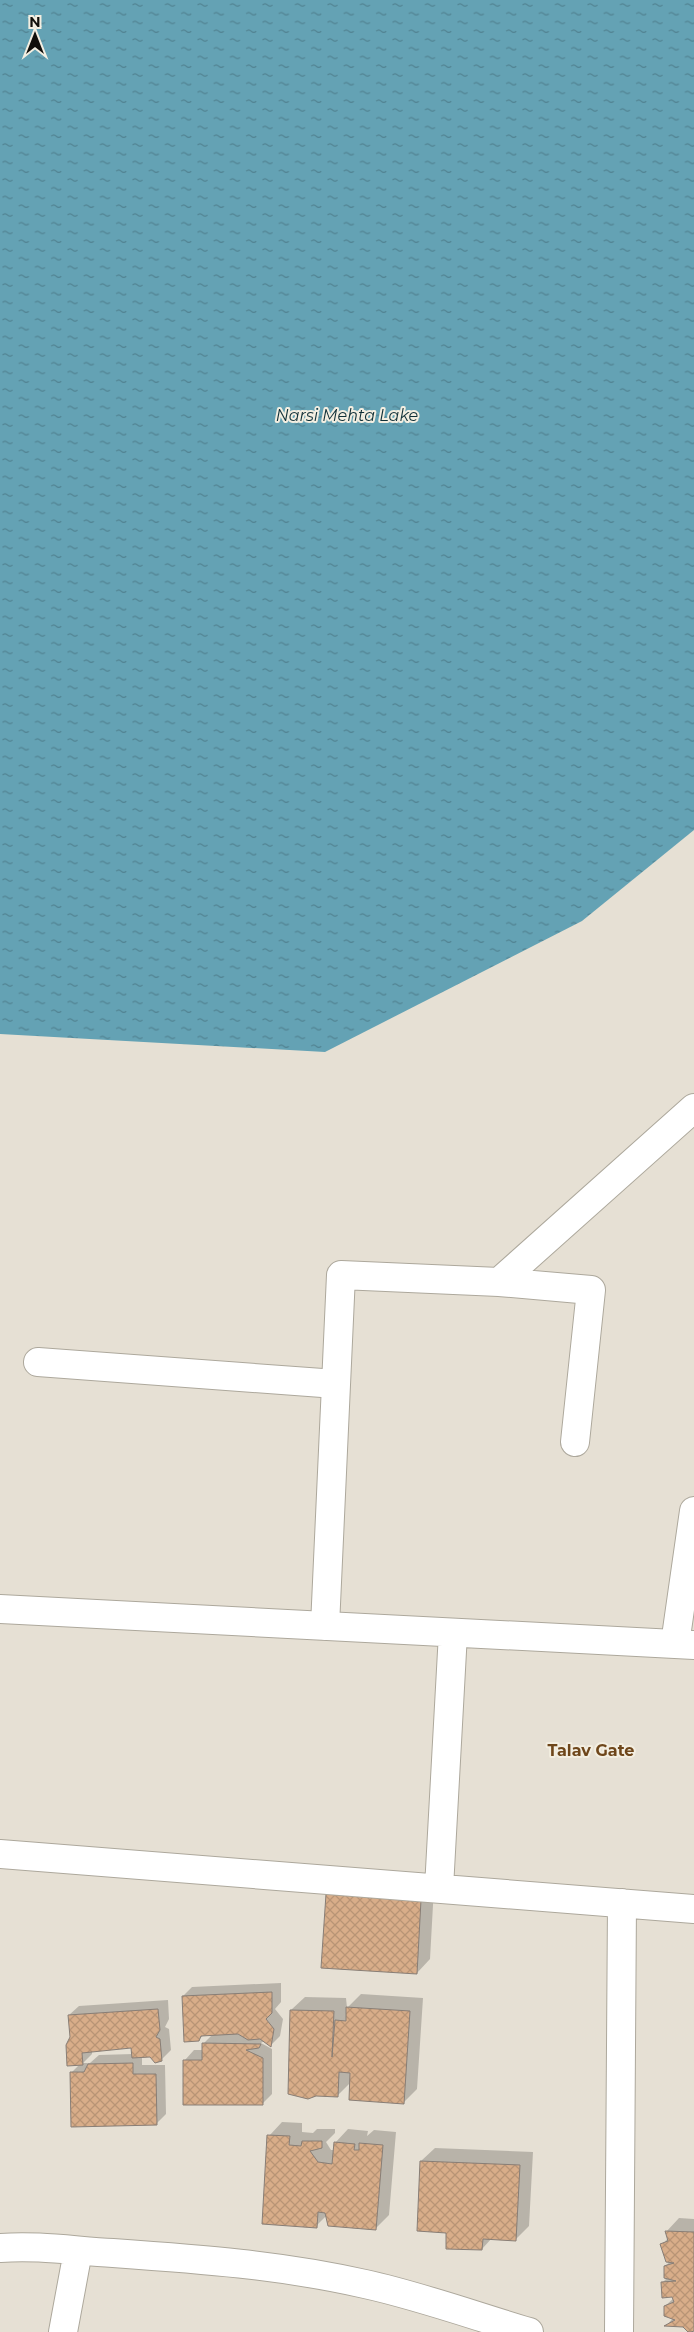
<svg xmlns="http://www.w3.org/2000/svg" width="694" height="2332" font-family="Montserrat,sans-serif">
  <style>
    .water { fill: url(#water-ripples) }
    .shadow { fill: #0003; fill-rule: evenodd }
    .building { fill: url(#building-cross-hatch); stroke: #887e76 }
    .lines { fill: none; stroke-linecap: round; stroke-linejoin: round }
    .minor-casing { stroke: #ada89c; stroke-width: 30 }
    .minor { stroke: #fff; stroke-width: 28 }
    .labels { text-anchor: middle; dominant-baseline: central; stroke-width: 4; stroke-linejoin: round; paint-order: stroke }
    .water-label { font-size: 16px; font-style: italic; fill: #0f2f37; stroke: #f3eee1 }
    .neighbourhood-label { font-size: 16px; font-weight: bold; fill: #6e461a; stroke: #f3eee1 }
  </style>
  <defs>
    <pattern id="water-ripples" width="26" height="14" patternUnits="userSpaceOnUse" patternTransform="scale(1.25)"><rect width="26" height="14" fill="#64a2b4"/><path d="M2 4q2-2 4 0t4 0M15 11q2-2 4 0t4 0" fill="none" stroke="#518291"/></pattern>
    <pattern id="building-cross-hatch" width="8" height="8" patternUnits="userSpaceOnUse" patternTransform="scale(1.25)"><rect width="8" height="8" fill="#d8ad89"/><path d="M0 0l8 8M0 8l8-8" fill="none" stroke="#b89475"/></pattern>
  </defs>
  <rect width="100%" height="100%" fill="#e6e0d4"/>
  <path class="water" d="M0 0H694V830L582 921 325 1052 0 1034Z"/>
  <path class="shadow" d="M341 1881 434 1887 430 1959 417 1973 327 1895Z
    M281 1983V2002L275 2009 283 2019 280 2036 271 2045 264 2041 261 2043 272 2049V2094L262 2104 185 2060 194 2050H203V2044L213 2034 204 2035 198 2040 183 1996 192 1987Z
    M361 1994 423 1998 417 2089 404 2102 351 2082 337 2096 291 2010 305 1997 346 1998 347 2008Z
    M168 2000 169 2019 165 2027 169 2029 171 2050 161 2060 150 2056H142V2065H165L166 2114 156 2124 72 2072 81 2063 71 2037 69 2015 79 2006ZM132 2047 133 2054 99 2055 90 2063H83L92 2054V2051Z
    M282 2122 302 2123V2132L313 2133 317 2129H335V2133L326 2142 331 2150H334L335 2143 348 2129 368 2131 367 2136 374 2130 396 2132 389 2215 375 2229 327 2215 316 2226 269 2136Z
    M435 2148 533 2152 529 2226 516 2239 492 2238 482 2249 447 2231 421 2161Z
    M679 2218 694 2219V2330L683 2326 667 2325 673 2318 665 2306 674 2298 662 2283 667 2278 665 2266 671 2261 662 2245 668 2238 666 2232Z"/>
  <path class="building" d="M326 1894 421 1900 417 1974 321 1968Z
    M272 1992V2013L266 2019 274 2029 271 2047 260 2039 248 2040 238 2034 201 2036 199 2041 184 2042 182 1996Z
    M346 2007 410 2011 404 2104 349 2100 350 2073 339 2072 338 2097 316 2096 308 2099 288 2094 290 2010 334 2011 332 2057 335 2020 346 2021Z
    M158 2009 160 2030 156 2037 160 2039 162 2061 155 2063 150 2057 132 2058 131 2048 82 2053 83 2065 67 2066 66 2045 70 2037 68 2015Z
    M202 2043 261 2044 259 2048 246 2050 263 2058V2105H183V2060H202Z
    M133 2063V2074H156L157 2125 71 2127 70 2072H84L88 2064Z
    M267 2135 290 2136 289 2145 301 2146 302 2141H322V2148L310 2151 318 2162 332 2164 334 2142 355 2144 354 2150H359V2143L383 2145 376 2230 328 2226 325 2213 318 2212 317 2228 262 2224Z
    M420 2161 520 2165 516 2241 483 2239 482 2250 446 2249V2233L417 2231Z
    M665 2231 694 2232V2331L691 2332H688L683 2327 664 2326 675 2320 664 2316V2306L674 2302 672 2297 662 2298 661 2282 676 2281 664 2278V2266L674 2263 666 2262 660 2244 668 2241Z"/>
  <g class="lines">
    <defs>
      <path id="minor" d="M499 1282 694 1108
        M38 1362 336 1384
        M0 1609 694 1645
        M325 1626 341 1275 499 1282 591 1290 575 1442
        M675 1644 694 1511
        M0 1854 694 1909
        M439 1888 453 1633
        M0 2248C38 2245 75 2251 113 2253 198 2259 282 2265 365 2284 420 2296 475 2316 529 2332
        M63 2332 78 2251
        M619 2332 622 1903"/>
    </defs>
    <use href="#minor" class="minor-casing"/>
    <use href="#minor" class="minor"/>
  </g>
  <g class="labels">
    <g class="water-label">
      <text x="347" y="415">Narsi Mehta Lake</text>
    </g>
    <g class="neighbourhood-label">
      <text x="591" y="1750">Talav Gate</text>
    </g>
  </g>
  <g transform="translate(35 35)" stroke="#f3eee1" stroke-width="4" paint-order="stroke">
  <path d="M0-4L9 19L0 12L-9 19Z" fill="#110f0b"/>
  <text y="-8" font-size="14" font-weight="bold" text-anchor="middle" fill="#110f0b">N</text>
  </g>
</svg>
